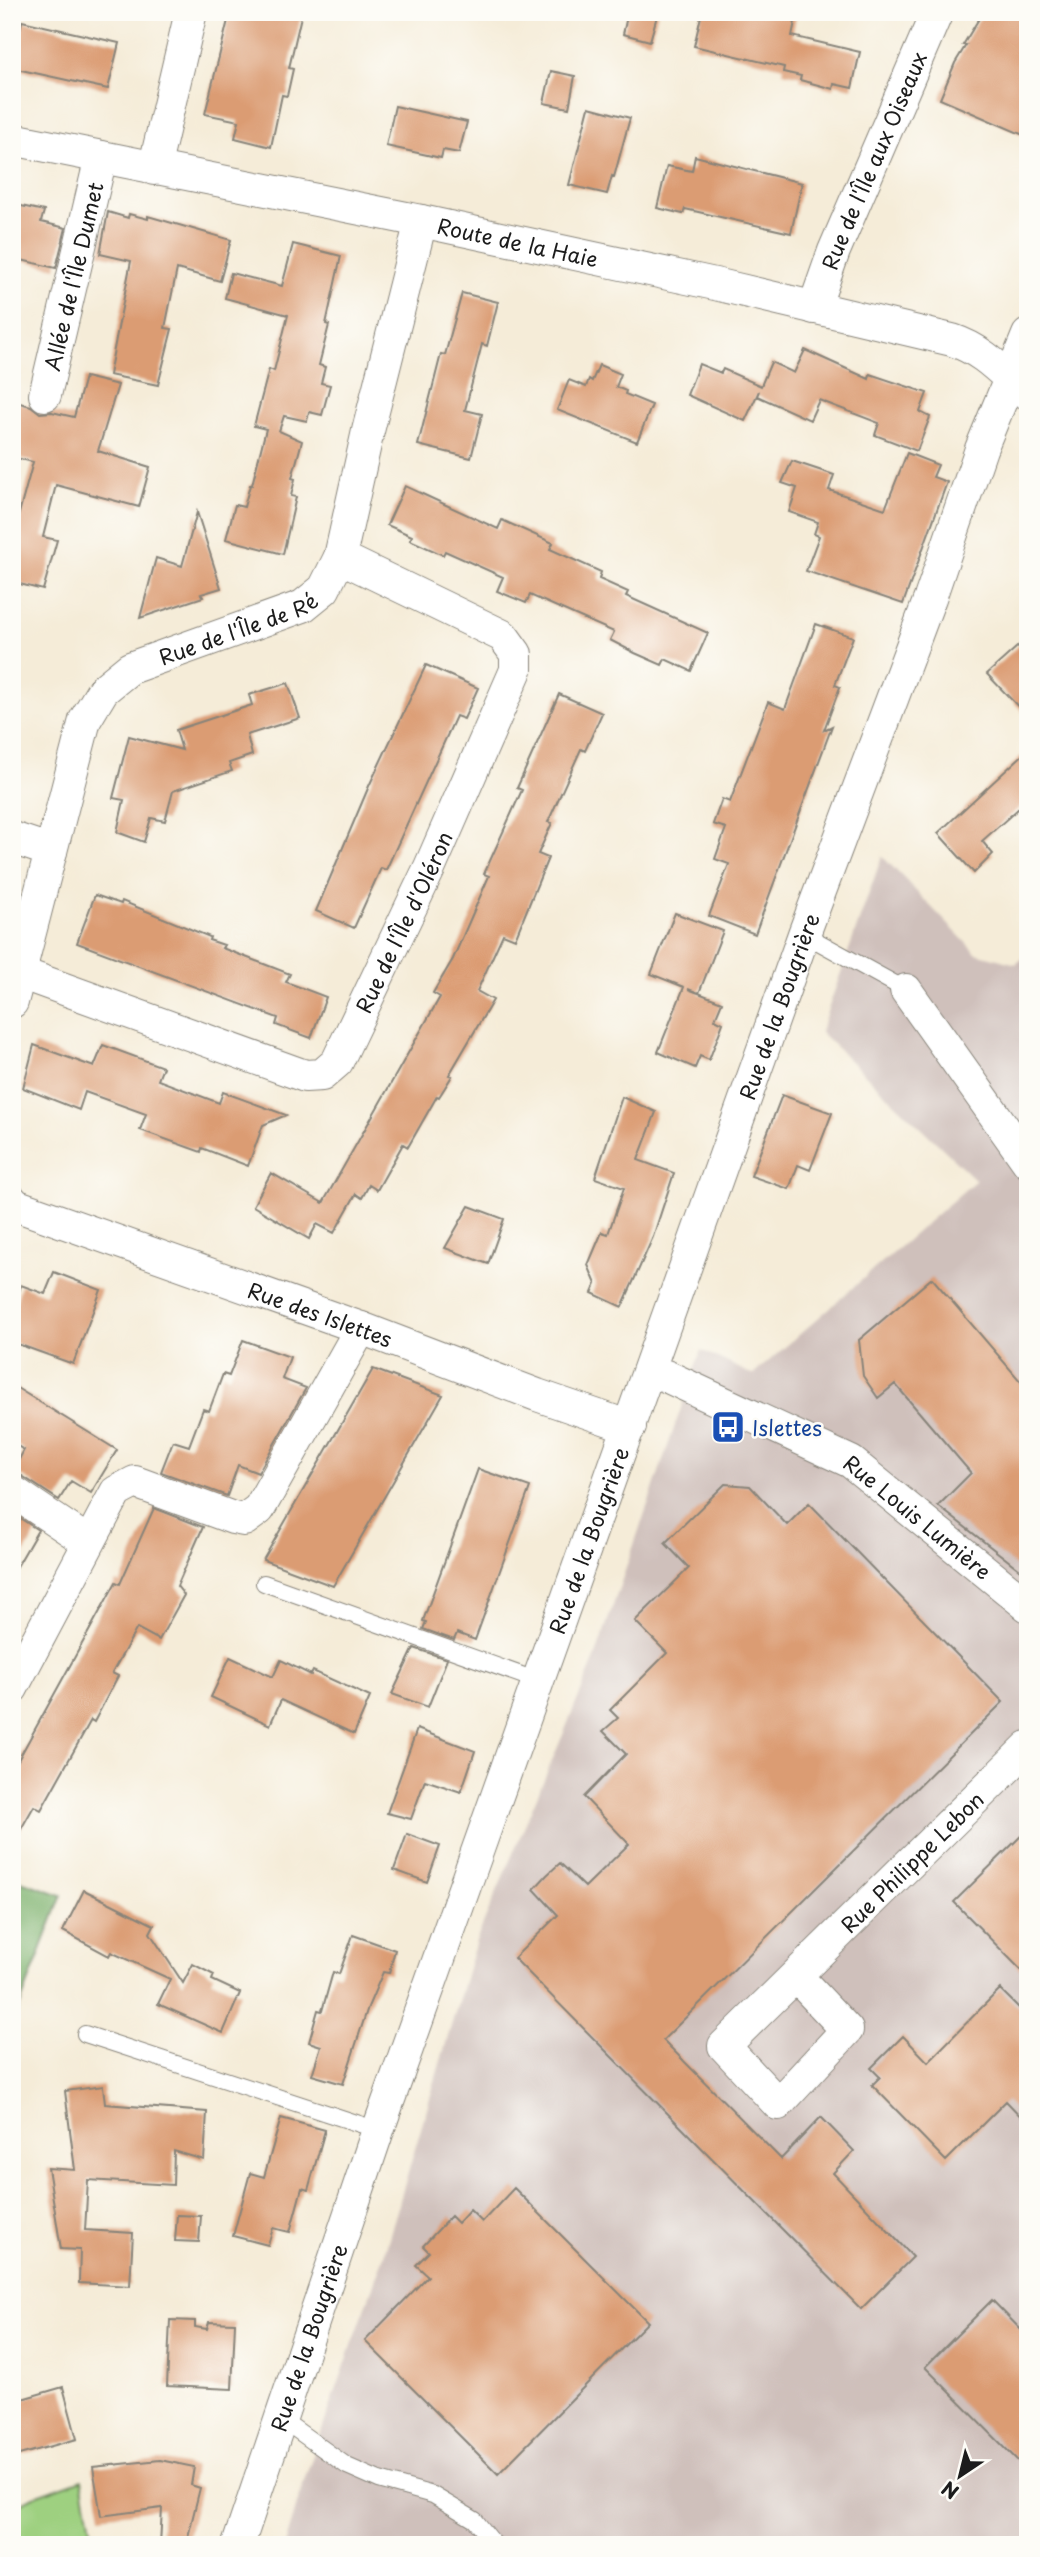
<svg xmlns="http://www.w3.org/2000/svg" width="1040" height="2557" font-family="'Playpen Sans',sans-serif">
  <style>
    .industrial { fill: #cfc0bb }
    .green { fill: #9ed080; stroke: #5d764e; stroke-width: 2 }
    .forest { fill: #7eb26e; stroke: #4d6745; stroke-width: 2 }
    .building { fill: #db9c73 }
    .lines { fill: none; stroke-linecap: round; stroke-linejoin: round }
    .lane-casing { stroke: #88847a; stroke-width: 18 }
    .street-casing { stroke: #88847a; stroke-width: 34 }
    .lane { stroke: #fff; stroke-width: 16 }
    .street { stroke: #fff; stroke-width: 32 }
    .labels { text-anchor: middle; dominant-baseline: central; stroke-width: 5; stroke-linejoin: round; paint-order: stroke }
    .street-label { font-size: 21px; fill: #1c1c1c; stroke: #fdfcf7 }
    .transit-label { font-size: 21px; fill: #164399; stroke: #fdfcf7; text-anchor: start }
  </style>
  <rect width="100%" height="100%" fill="#fdfcf7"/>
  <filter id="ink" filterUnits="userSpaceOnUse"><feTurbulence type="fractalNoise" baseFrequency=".0143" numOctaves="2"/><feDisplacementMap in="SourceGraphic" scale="14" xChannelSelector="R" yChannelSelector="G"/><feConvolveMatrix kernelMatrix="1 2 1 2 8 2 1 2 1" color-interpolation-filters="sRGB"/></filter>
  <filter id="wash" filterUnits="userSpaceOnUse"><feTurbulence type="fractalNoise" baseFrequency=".00686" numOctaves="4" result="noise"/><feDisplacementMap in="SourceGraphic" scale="28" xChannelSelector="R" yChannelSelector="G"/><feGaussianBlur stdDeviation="1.57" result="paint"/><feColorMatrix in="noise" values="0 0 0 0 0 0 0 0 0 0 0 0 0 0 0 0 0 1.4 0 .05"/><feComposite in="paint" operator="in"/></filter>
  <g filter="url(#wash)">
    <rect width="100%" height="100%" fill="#f5ecd8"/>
    <path class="industrial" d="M882 856 976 953 1016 964 1028 954V2545H285L305 2478 383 2258 476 1941 594 1661 701 1350 753 1375 976 1180 820 1032Z"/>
    <path class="green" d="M82 2479 94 2545H12V2508L37 2495Z"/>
    <path class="forest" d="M12 1878 62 1895 12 2026Z"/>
    <g id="blocks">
      <path class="building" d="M230 12H302L289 68 293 69 287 96 282 95 271 147 235 138 239 121 205 114Z
        M628 12H658L650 41 623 34Z
        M702 12H797L792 36 860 52 852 88 834 84 833 89 800 80 801 76 783 72 784 67 694 46Z
        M983 12H1028V137L940 99 955 63 966 45H963Z
        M22 21 119 43 108 89 12 68Z
        M551 71 575 76 569 108 544 103Z
        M395 106 467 122 459 153 443 150 441 158 386 146Z
        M589 107 630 118 614 177 612 176 607 194 569 185Z
        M695 156 802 183 791 233 685 209 683 214 657 208 667 166 692 171Z
        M12 204 44 211 41 222 66 228 56 268 12 258Z
        M108 212 128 218 129 214 148 219V216L231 240 220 281 177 269 165 328 172 329 158 385 109 375 131 261 100 254Z
        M293 244 341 256 326 324 329 325 319 365 325 367 321 383 330 385 322 415 309 412 307 421 284 416 279 431 302 441 292 478 295 479 291 496 296 497 283 554 226 539 235 505 244 507 250 485H252L266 429 254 426 269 369 274 371 288 315 225 298 231 273 282 286Z
        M462 293 498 302 487 346 482 344 465 410 482 414 471 458 418 445 441 354 445 355Z
        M805 350 869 379 870 374 927 393 920 412 930 417 917 451 875 435 879 423 819 400 810 420 757 396 759 391 745 421 687 395 699 364 721 373 723 369 761 386 771 362 794 373Z
        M599 365 621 374 616 387 626 391 625 394 652 405 637 442 557 410 569 380 586 387 589 379 592 381Z
        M85 377 118 385 98 451 150 467 139 507 56 485 43 537 57 540 43 590 12 582V539L33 462 12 457V401L31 406 40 413 52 412 74 417Z
        M907 453 938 465 933 477 947 482 903 604 806 571 819 536 814 534 818 522 789 512 797 488 782 483 792 461 834 475 829 490 885 509Z
        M405 486 498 529 502 520 553 543 550 549 601 572 599 579 628 592 626 596 708 633 691 671 665 659 662 665 635 653 610 640 614 632 530 595 526 603 497 591 503 577 445 551 443 555 410 540 412 536 387 525Z
        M197 512 221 588 201 594 203 597 140 618 156 558 182 566Z
        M816 624 853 637 835 685 840 687 824 730 832 726 755 934 709 916 729 864 715 859 726 828 713 824 722 799 730 802 768 702 785 709Z
        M1028 637V717L987 674Z
        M426 665 478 688 464 719 456 716 386 870 381 868 354 928 316 911 369 786Z
        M288 683 300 718 247 735 252 755 229 763 232 771 173 791 165 821 151 818 144 842 117 832 124 800 113 798 129 736 182 750 176 730 252 705 249 695Z
        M559 694 602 713 585 751 581 749 548 822 552 823 538 854 548 858 515 939 503 934 477 991 493 1000 449 1075 452 1076 439 1097 437 1096 408 1147 403 1144 377 1190 369 1185 362 1198 356 1194 334 1233 317 1224 309 1239 253 1206 271 1173 323 1203 440 997 433 993 453 959 489 876 484 874 522 790 517 788Z
        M1028 750V800L982 841 993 854 974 873 938 833Z
        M95 895 121 904 122 901 210 937 209 940 224 945 222 948 290 974 286 982 326 997 311 1038 276 1025 278 1018 77 943Z
        M675 913 723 931 699 993 688 989 722 1002 715 1019 723 1023 709 1060 700 1056 695 1068 658 1052 684 987 651 974Z
        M34 1045 94 1067 103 1045 163 1067 158 1080 219 1103 223 1092 286 1115 263 1125 248 1166 202 1148 201 1152 140 1130 146 1114 85 1092 79 1110 23 1088Z
        M782 1095 832 1113 810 1170 798 1165 789 1189 751 1176Z
        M622 1097 656 1112 638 1160 674 1173 653 1237 622 1307 592 1293 596 1284 588 1265 602 1232 608 1234 624 1188 595 1178Z
        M469 1206 504 1219 488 1264 445 1248Z
        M54 1272 101 1290 73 1364 12 1342V1316L21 1285 45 1294Z
        M932 1278 1028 1390V1576L938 1506 971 1473 895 1384 878 1398 863 1376 859 1340Z
        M243 1340 290 1357 282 1379 306 1388 258 1473 238 1465 227 1496 161 1472 173 1441 189 1446 203 1409 209 1411 223 1374 229 1376Z
        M373 1369 443 1395 333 1586 263 1560Z
        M12 1385 117 1450 91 1493 71 1481 59 1500 22 1476 12 1473 24 1450 12 1443Z
        M478 1469 530 1487 475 1640 457 1633 454 1640 423 1629 426 1622 423 1621Z
        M725 1484 750 1486 787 1525 809 1503 1003 1702 663 2040 781 2159 821 2117 854 2151 833 2173 913 2257 861 2309 514 1958 558 1915 534 1889 547 1875 560 1863 585 1887 629 1844 584 1797 626 1754 603 1731 618 1718 610 1710 667 1653 635 1621 689 1568 665 1543Z
        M154 1508 203 1527 177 1586 184 1595 159 1640 137 1628 112 1673 118 1676 94 1722 91 1720 41 1810 34 1806 12 1845V1771L116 1582 120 1584Z
        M12 1513 38 1530 12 1575Z
        M414 1648 447 1659 428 1707 392 1694Z
        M230 1657 273 1677 281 1660 311 1675 313 1671 370 1697 354 1734 281 1700 270 1725 211 1697Z
        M417 1729 475 1751 461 1792 425 1780 411 1819 387 1813Z
        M1028 1829V1977L954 1902Z
        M407 1834 440 1846 427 1882 394 1870Z
        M84 1890 154 1925 150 1933 183 1983 193 1964 214 1975 212 1980 240 1993 223 2033 158 2004 170 1979 111 1952 109 1956 63 1931Z
        M353 1935 395 1950 389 1973 383 1972 368 2007 343 2084 312 2075 321 2046 309 2042 318 2010 322 2011 333 1972 339 1974Z
        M1000 1989 1028 2017V2124L1006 2101 946 2161 872 2085 880 2077 871 2068 903 2036 928 2062Z
        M103 2086 105 2104 207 2112 204 2160 174 2151 173 2185 88 2180 85 2230 133 2233 130 2286 79 2283 80 2250 61 2249 48 2168 75 2170 65 2091Z
        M281 2118 325 2130 308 2190 302 2188 290 2232 273 2228 268 2245 233 2236 250 2173 264 2177Z
        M514 2188 648 2322 498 2474 365 2341 428 2276 416 2265 429 2252 423 2246 451 2216 458 2223 470 2210 482 2222Z
        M177 2215 201 2216 199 2242 175 2241Z
        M992 2300 1028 2337V2471L925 2367Z
        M170 2320 195 2321V2327L207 2329 209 2322 235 2323 232 2389 167 2386Z
        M63 2387 77 2439 12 2457V2406L23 2403 22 2399Z
        M160 2460 194 2467 191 2485 200 2488 186 2545H160L162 2508 101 2516 93 2467Z"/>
    </g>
  </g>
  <g filter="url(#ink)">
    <use href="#blocks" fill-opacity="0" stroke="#88847a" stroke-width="2"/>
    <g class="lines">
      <defs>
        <path id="lane" d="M804 934 906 990
          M264 1583 538 1681
          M85 2034 378 2130
          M280 2418 347 2466 379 2480 433 2495 475 2520 495 2545"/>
        <g id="street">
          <path id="s1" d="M12 139 421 221 715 284 952 340C983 350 1001 371 1025 392"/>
          <path d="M154 169 191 12"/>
          <path id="s2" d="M814 308 834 251 937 12"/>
          <path id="s3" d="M45 395 101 157"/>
          <path d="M12 838 51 851"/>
          <path id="s4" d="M20 973 305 1076 322 1075 337 1062 430 867 516 670V654L503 636 340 557"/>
          <path d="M906 990 1028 1162"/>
          <path id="s5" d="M12 1002 85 720 103 690 130 668 303 606 324 589 340 557 368 431 421 221"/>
          <path id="s6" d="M12 1201 15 1205 361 1328 537 1395 630 1427"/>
          <path id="s7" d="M649 1371 666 1376 851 1462 1028 1606"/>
          <path d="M12 1491 88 1542"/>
          <path d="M12 1688 116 1492 135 1482 233 1518 244 1520 259 1509 361 1328"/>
          <path id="s8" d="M796 1976 847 2030 778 2104 724 2046 1028 1747"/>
          <path id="s9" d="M238 2545 378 2130 804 934 930 598 981 449 1028 335"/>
        </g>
      </defs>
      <use href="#lane" class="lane-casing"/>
      <use href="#street" class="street-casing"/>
      <use href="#lane" class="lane"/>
      <use href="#street" class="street"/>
    </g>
  </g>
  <defs>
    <symbol id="bus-square" viewBox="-11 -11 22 22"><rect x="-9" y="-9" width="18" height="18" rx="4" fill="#1a4fb4" stroke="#fdfcf7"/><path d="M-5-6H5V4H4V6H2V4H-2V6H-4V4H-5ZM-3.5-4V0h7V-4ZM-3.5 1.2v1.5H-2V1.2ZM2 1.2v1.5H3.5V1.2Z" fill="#fff"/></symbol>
  </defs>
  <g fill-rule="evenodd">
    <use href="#bus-square" x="709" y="1408" width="38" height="38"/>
  </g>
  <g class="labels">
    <g class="street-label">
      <text stroke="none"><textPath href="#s2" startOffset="159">Rue de l'Île aux Oiseaux</textPath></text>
      <text stroke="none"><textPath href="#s1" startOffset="516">Route de la Haie</textPath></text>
      <text stroke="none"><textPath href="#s3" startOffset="122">Allée de l'Île Dumet</textPath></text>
      <text stroke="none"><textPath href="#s5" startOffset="476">Rue de l'Île de Ré</textPath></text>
      <text stroke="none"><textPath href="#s4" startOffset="495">Rue de l'Île d'Oléron</textPath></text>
      <text stroke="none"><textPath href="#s9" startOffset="1631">Rue de la Bougrière</textPath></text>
      <text stroke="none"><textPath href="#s6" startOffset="329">Rue des Islettes</textPath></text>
      <text stroke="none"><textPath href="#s7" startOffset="308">Rue Louis Lumière</textPath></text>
      <text stroke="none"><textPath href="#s9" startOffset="1064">Rue de la Bougrière</textPath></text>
      <text stroke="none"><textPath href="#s8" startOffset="518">Rue Philippe Lebon</textPath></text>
      <text stroke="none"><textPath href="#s9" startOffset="219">Rue de la Bougrière</textPath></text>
    </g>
    <g class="transit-label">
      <text x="752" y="1427">Islettes</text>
    </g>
  </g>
  <rect width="1040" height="2557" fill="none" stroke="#fdfcf7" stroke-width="42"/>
  <g transform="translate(960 2476) rotate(215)" stroke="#fdfcf7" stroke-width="5" paint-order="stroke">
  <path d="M0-5L12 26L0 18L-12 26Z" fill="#1c1c1c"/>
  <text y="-10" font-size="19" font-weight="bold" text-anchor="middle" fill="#1c1c1c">N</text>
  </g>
</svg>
